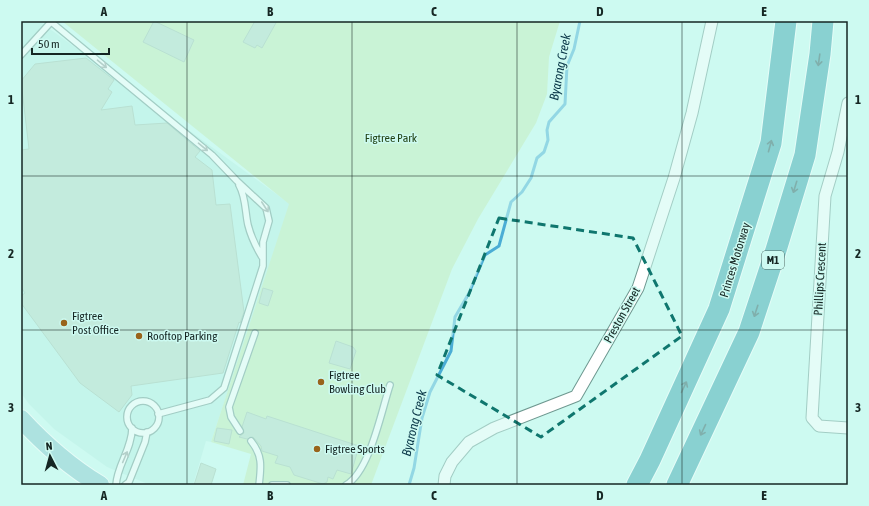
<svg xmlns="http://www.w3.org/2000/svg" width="869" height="506" font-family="'Asap Condensed',sans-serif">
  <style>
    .built { fill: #b9efe5 }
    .green { fill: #c4ebb6 }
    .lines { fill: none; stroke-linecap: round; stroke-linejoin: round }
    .stream { stroke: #4badd5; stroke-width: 3 }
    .building { fill: #b6dac5; stroke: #9fc2ae }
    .lane-casing { stroke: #6e9890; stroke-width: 8 }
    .street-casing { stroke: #6e9890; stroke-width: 13 }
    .primary-casing { stroke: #fff; stroke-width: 20 }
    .highway-casing { stroke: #fff; stroke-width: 23 }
    .lane { stroke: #fff; stroke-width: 5.5 }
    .street { stroke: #fff; stroke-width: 11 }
    .primary { stroke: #86c5cd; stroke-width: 18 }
    .highway { stroke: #359fab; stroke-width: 21 }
    .oneway { stroke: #225659 }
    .oneway2 { stroke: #969d9c }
    .marked { fill: none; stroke: #0f766e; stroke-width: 3; stroke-dasharray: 8 5; stroke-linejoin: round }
    .grid { fill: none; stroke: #152623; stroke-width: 1; stroke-opacity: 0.55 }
    .poi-dot { fill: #99641b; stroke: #cdfaf1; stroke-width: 1.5 }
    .labels { text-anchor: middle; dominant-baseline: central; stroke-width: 3; stroke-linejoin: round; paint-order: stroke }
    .shield { fill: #cdfaf1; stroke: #4c6661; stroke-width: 1 }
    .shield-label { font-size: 11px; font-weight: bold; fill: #152623 }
    .park-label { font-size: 12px; fill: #224213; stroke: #cdfaf1 }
    .street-label { font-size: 12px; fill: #152623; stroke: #cdfaf1 }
    .poi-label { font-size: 12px; fill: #152623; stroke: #cdfaf1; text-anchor: start }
    .water-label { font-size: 13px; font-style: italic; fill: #093647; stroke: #cdfaf1 }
    .neatline { fill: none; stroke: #152623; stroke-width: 1.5 }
    .grid-label { font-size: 13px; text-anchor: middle; font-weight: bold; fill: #152623 }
  </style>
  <rect width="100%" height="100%" fill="#cdfaf1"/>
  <path class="built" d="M21 21H39L290 204 211 442 206 441 193 485H150L107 467 54 429 29 404 21 393Z"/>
  <path class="green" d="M62 21H560L549 57 547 94 536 123 478 219 452 269 371 485H243L251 454 211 442 289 204Z"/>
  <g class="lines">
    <path class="stream" d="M409 485 414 468 422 418 430 392 451 351 455 317 469 293 485 255 499 246 511 202 522 192 531 178 537 158 544 152 548 140 547 130 549 122 565 104 567 66 574 49 580 21"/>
  </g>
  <path class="building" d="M154 21 194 40 184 62 143 42Z
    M255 21H277L262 48 257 45 255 48 243 42Z
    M86 58 114 80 108 89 112 92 101 110 132 106 135 125 167 123 200 151 195 157 212 170 216 205 230 204 244 312 240 323 239 322 223 373 131 386 132 395 119 412 80 383 21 303V296L25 293 21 287V150L29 149 21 81 35 64Z
    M263 288 273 291 268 306 259 303Z
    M336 341 353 347 356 351 350 369 329 363Z
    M247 412 266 419 267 416 359 446 351 474 337 470 333 479 328 477 327 482 323 484 294 475 290 467 275 463 278 456 262 451 261 446 253 437 247 439 239 437 244 433 242 427Z
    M217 428 232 430 229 444 214 441Z
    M201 463 216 469 211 485H194Z"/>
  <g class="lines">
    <defs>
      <path id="lane" d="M50 21 212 155 237 181 266 208 269 221 263 242V266L224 388 210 400 158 414
        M21 55 51 22
        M239 185C246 197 245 212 248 225 251 237 256 247 262 257
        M127 417a16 16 0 1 1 32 0a16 16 0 1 1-32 0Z
        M240 431 231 417 229 407 255 333
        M251 441C263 456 261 467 259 485
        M116 485C117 465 132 449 132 428
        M125 485 129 482 145 442 147 432
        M272 485H287
        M346 485C370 471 381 412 390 385"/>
      <path id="street" d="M848 103 838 152 825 196 812 418 819 426 848 428
        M444 485 445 476 452 462 469 442 494 428 576 396 638 288 674 178 692 113 712 21"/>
      <path id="primary" d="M21 419C45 445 70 467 100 485"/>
      <path id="highway" d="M637 485 650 460 719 309 771 143 786 21
        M677 485 749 332 776 250 805 155 820 54 823 21"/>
    </defs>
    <use href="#lane" class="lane-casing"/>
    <use href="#street" class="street-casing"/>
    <use href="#primary" class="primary-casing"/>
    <use href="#highway" class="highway-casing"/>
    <use href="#lane" class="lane"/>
    <use href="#street" class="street"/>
    <use href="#primary" class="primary"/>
    <use href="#highway" class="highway"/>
  </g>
  <defs><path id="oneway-shaft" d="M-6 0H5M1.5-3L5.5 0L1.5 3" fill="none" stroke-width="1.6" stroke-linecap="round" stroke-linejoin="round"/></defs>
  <g class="oneway">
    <use href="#oneway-shaft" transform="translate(819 60) rotate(98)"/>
    <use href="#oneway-shaft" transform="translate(770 146) rotate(-75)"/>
    <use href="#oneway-shaft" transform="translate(795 187) rotate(107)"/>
    <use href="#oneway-shaft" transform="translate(756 311) rotate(108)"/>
    <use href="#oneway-shaft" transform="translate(684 387) rotate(-65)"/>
    <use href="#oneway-shaft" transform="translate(703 430) rotate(115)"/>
  </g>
  <g class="oneway2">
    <use href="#oneway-shaft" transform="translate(102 64) rotate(40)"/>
    <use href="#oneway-shaft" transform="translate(203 147) rotate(40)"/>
    <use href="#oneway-shaft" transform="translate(265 207) rotate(57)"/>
    <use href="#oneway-shaft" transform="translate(125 457) rotate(-67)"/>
  </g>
  <path d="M0 0H869V506H0ZM499 218 633 238 682 336 541 437 437 375Z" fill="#cdfaf1" fill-opacity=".55" fill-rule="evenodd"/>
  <path class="marked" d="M499 218 633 238 682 336 541 437 437 375Z"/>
  <path class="grid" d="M187 21V485M352 21V485M517 21V485M682 21V485M21 176H848M21 330H848"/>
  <g class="poi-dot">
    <circle cx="64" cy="323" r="4"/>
    <circle cx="139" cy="336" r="4"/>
    <circle cx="321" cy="382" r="4"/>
    <circle cx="317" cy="449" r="4"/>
  </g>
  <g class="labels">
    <rect class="shield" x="762" y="251" width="22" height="18" rx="3"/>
    <g class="shield-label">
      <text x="773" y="260">M1</text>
    </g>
    <g class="park-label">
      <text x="391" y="138">Figtree Park</text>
    </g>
    <g class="street-label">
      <text transform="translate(735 260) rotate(-73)">Princes Motorway</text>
      <text transform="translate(820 279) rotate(-87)">Phillips Crescent</text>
      <text transform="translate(622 315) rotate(-61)">Preston Street</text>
    </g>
    <g class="poi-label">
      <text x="72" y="316">Figtree<tspan x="72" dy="14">Post Office</tspan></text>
      <text x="147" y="336">Rooftop Parking</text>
      <text x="329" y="375">Figtree<tspan x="329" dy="14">Bowling Club</tspan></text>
      <text x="325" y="449">Figtree Sports</text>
    </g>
    <g class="water-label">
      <text transform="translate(560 67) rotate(-79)">Byarong Creek</text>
      <text transform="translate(414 423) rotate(-76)">Byarong Creek</text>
    </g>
  </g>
  <rect width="869" height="506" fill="none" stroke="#cdfaf1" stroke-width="44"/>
  <g transform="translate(50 456) rotate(354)" stroke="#cdfaf1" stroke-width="3" paint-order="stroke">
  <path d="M0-3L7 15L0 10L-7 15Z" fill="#152623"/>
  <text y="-6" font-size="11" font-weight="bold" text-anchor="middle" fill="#152623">N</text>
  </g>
  <path d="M32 48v6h77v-6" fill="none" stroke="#152623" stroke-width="2"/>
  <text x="38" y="48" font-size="12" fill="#152623" stroke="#cdfaf1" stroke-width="3" paint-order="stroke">50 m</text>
  <rect x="22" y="22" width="825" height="462" class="neatline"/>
  <g class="grid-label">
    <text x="104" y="16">A</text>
    <text x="270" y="16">B</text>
    <text x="434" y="16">C</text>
    <text x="600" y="16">D</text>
    <text x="764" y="16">E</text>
    <text x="11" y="104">1</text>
    <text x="858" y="104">1</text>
    <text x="11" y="258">2</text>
    <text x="858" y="258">2</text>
    <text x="11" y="412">3</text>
    <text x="858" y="412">3</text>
    <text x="104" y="500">A</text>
    <text x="270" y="500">B</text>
    <text x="434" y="500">C</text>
    <text x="600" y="500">D</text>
    <text x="764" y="500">E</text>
  </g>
</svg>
